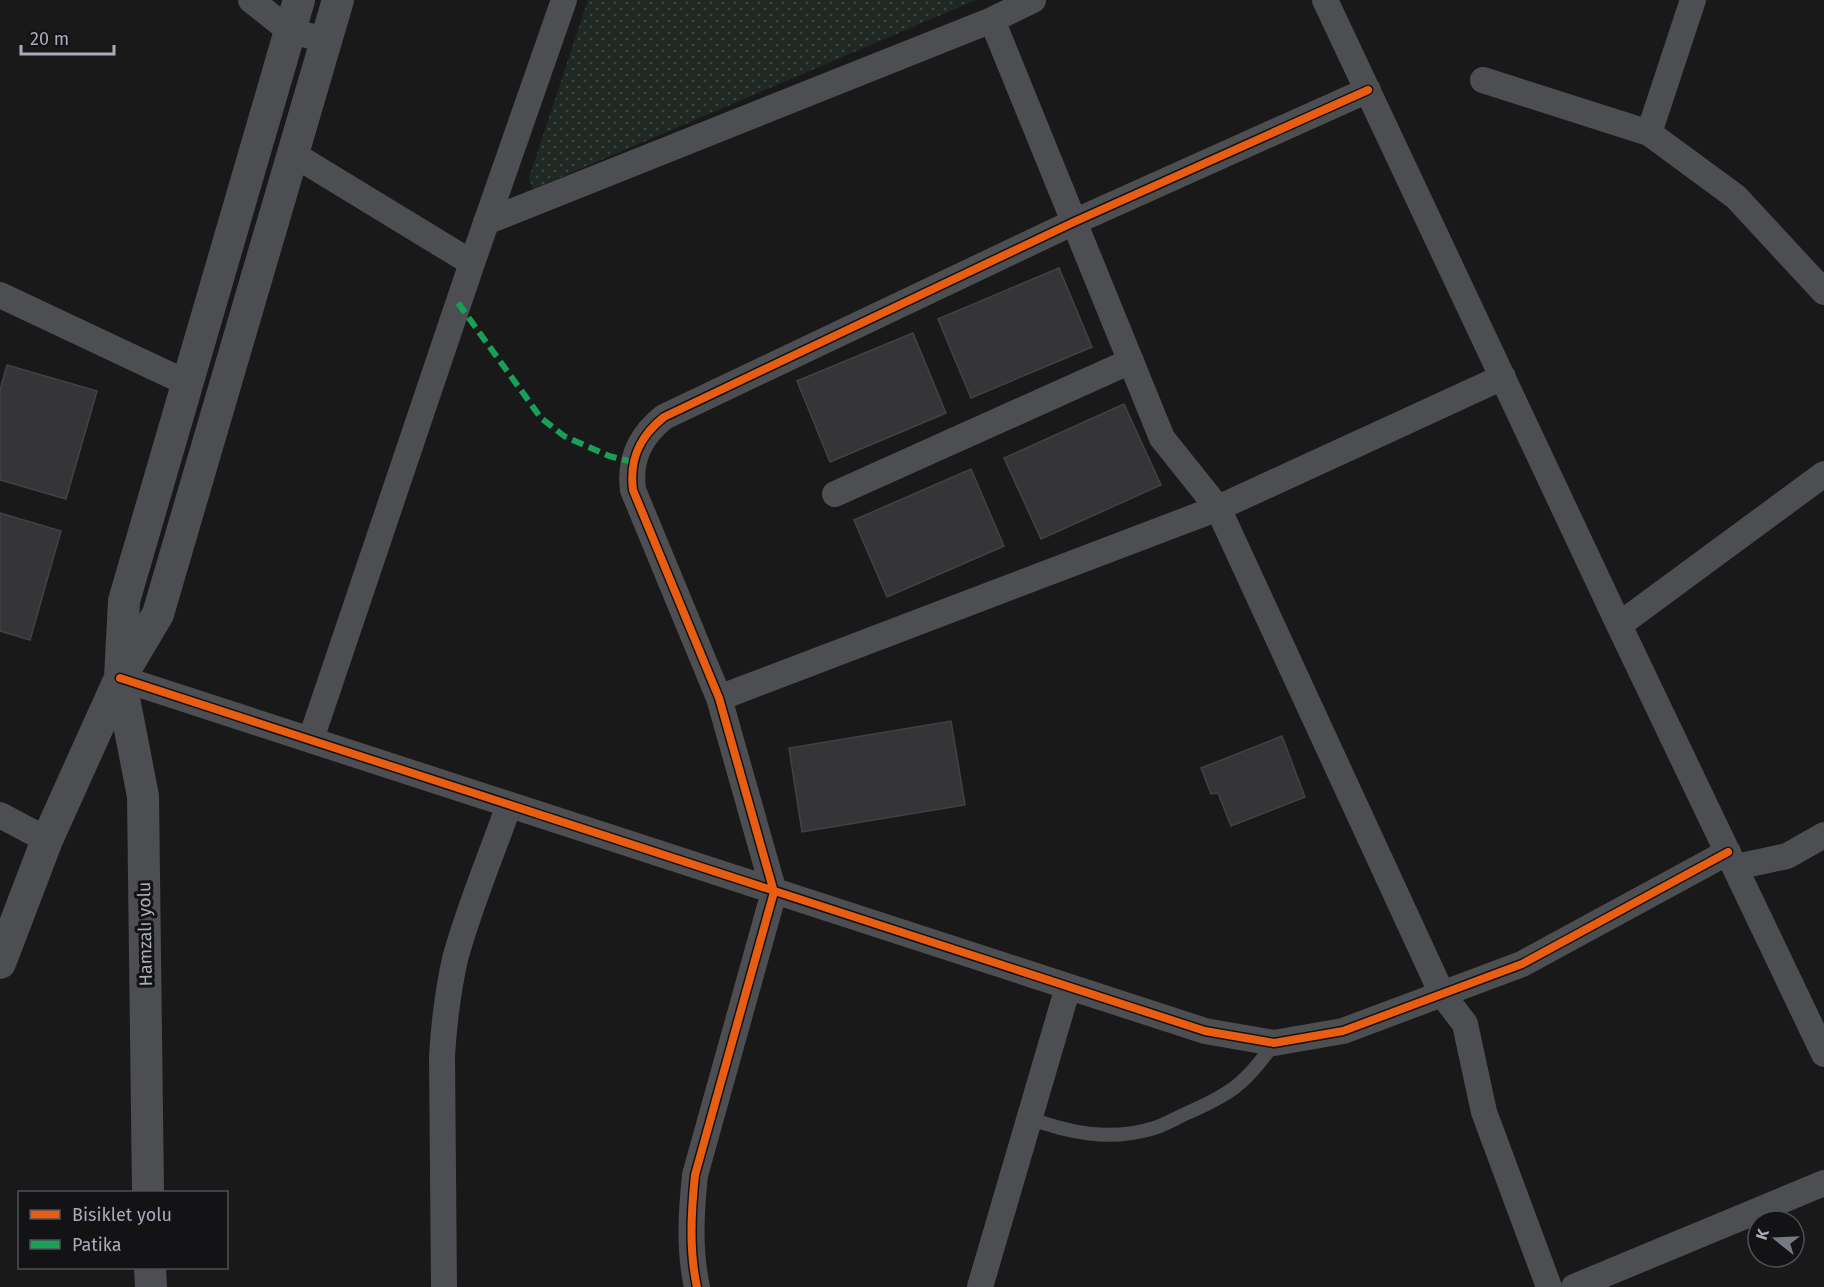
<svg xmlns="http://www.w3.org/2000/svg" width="1824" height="1287" font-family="'Fira Sans',sans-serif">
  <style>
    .park { fill: url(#park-dots) }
    .building { fill: #353537; stroke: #414245; stroke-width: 1.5 }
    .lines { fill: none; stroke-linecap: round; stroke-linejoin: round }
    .service { stroke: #4d4e52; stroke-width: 14 }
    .minor { stroke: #4d4e52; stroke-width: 26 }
    .tertiary { stroke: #4d4e52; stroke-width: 32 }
    .quiet { stroke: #1a9f57; stroke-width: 6; stroke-dasharray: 12 6; stroke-linecap: butt }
    .cycleway-casing { stroke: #131315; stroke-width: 11 }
    .cycleway { stroke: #e95d12; stroke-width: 8 }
    .labels { text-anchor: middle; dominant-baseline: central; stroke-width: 6; stroke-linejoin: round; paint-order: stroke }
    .street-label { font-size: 18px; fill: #aaacba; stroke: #131315 }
  </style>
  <defs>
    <pattern id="park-dots" width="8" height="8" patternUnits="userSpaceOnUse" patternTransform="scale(1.5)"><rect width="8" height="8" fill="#202823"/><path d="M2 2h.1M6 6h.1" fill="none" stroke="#3e4441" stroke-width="1.8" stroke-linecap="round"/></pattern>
  </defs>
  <rect width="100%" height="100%" fill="#191919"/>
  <path class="park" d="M588 0H976L533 189 529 178Z"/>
  <path class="building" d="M1059 268 1092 347 971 398 938 319Z
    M913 333 946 413 830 462 797 381Z
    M7 365 97 391 66 499 0 480V390Z
    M1124 404 1161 485 1041 539 1004 458Z
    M971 469 1004 546 887 597 854 520Z
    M0 513 61 531 30 640 0 631Z
    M951 721 965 805 802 832 789 748Z
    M1282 736 1305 797 1231 826 1218 793 1211 794 1201 768Z"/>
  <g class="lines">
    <path class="service" d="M1029 1118C1069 1133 1109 1141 1151 1129 1163 1126 1174 1119 1185 1114 1229 1095 1246 1084 1274 1043"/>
    <path class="minor" d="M251 0 290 31 326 40
      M1325 0 1619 625 1824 1054
      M992 20 1162 438 1218 508 1442 994 1465 1024 1484 1112 1549 1287
      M1483 80 1649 133 1736 197 1824 292
      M1649 133 1693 0
      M293 154 472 263
      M486 222 992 20 1033 0
      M0 295 187 383
      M835 494 1131 361
      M1619 625 1824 474
      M120 678 1205 1031 1274 1043 1343 1031 1522 964 1728 852
      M719 698 1218 508 1503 377
      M311 739 472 263 564 0
      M0 815 47 840
      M1736 867 1787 856 1824 835
      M444 1287 442 1056C444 1023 448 991 455 959 469 907 491 856 509 805
      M697 1287C689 1250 691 1213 695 1175L774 892 719 698 633 490C629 459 640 436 664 417L1074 222 1368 90
      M980 1287 1068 987
      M1574 1287 1824 1183"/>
    <path class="tertiary" d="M0 963 47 840 120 678 158 614 338 0
      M148 1192 143 796 120 678 124 601 299 0
      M150 1268 151 1287"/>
    <path class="quiet" d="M458 303 541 418 564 436 609 456 633 462"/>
    <defs>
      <path id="cycleway" d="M120 678 1205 1031 1274 1043 1343 1031 1522 964 1728 852
        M697 1287C689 1250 691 1213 695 1175L774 892 719 698 633 490C629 459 640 436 664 417L1074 222 1368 90"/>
    </defs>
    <use href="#cycleway" class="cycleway-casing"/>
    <use href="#cycleway" class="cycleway"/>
  </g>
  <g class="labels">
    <g class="street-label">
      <text transform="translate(145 934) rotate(-91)">Hamzalı yolu</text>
    </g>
  </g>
  <rect x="18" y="1191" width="210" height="78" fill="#131315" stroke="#4f5057" stroke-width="1.5"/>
  <rect x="30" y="1210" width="30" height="9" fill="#e95d12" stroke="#4f5057" stroke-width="1.5"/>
  <text x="72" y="1221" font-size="18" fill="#aaacba">Bisiklet yolu</text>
  <rect x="30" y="1240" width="30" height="9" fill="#1a9f57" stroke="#4f5057" stroke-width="1.5"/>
  <text x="72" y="1251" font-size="18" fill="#aaacba">Patika</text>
  <g transform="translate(1776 1239) rotate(288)"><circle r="28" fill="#131315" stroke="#4f5057" stroke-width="1.5"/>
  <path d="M0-4.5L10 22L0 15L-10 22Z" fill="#777982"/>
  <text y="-9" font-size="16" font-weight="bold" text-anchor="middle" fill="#aaacba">K</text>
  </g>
  <path d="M21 45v9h93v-9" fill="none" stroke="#aaacba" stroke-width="3"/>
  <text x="30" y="45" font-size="18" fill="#aaacba" stroke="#131315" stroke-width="4.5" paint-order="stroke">20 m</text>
</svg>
